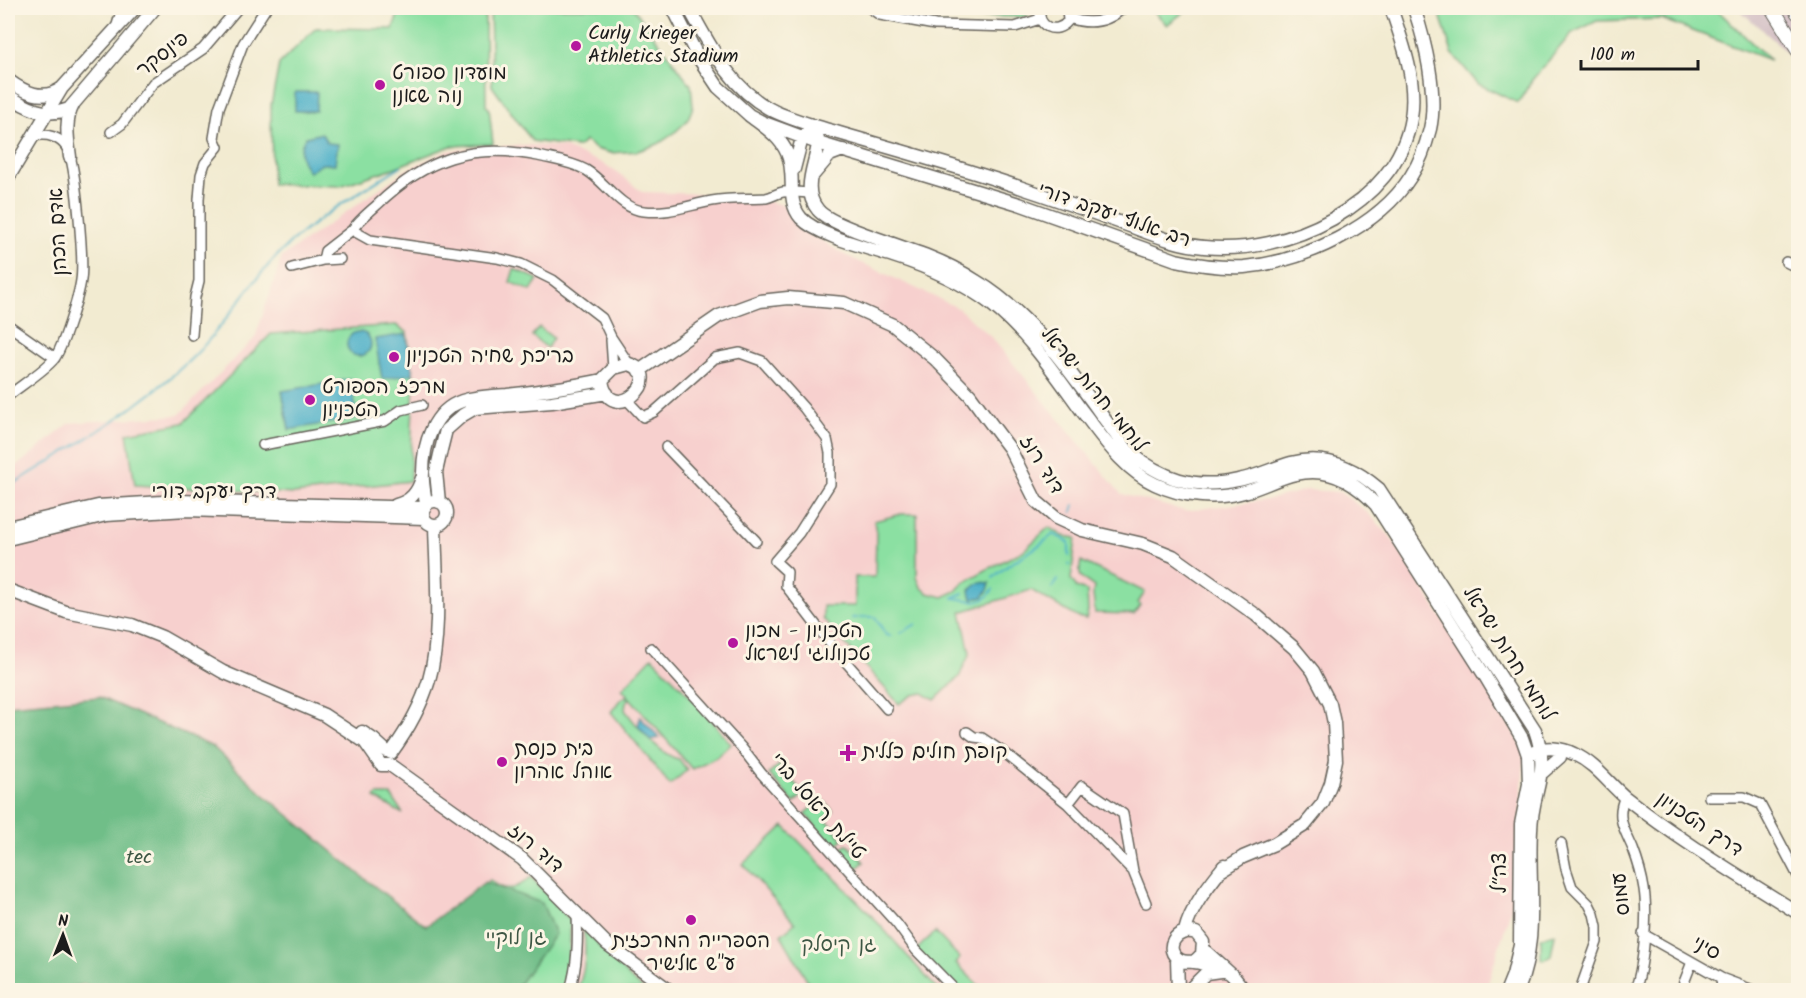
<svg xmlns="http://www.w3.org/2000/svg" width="1806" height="998" font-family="Kalam,'Playpen Sans Hebrew',sans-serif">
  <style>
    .built { fill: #f7d0ce }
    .industrial { fill: #d2bec4 }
    .green { fill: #8be0a2; stroke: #547e5f; stroke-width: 1.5 }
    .forest { fill: #70be88; stroke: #466d52; stroke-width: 1.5 }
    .water { fill: #49afc8; stroke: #326672; stroke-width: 1.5 }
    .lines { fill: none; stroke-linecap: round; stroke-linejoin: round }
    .stream { stroke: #49afc8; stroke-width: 2 }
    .street-casing { stroke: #67645b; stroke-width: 12 }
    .secondary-casing { stroke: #67645b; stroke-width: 15 }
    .primary-casing { stroke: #67645b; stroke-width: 16 }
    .street { stroke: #fff; stroke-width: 9 }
    .secondary { stroke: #fff; stroke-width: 12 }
    .primary { stroke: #fff; stroke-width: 14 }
    .poi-dot { fill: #b5179e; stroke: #fcf5e5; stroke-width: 2 }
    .labels { text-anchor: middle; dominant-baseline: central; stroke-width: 6; stroke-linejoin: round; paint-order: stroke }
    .poi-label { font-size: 20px; fill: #1c1c1c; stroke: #fcf5e5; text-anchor: start }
    .street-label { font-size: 20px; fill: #1c1c1c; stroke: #fcf5e5 }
    .park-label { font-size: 20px; fill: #3d5744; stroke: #fcf5e5 }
  </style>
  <rect width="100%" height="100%" fill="#fcf5e5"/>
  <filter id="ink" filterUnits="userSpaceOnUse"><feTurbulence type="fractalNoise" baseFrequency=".0167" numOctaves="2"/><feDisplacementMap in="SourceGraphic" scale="12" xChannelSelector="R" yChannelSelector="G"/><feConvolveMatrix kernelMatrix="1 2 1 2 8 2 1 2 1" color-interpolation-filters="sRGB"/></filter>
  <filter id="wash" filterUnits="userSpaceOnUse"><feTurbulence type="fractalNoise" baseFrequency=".008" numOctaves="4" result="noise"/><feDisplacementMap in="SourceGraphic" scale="24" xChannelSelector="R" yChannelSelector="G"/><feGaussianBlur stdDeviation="1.35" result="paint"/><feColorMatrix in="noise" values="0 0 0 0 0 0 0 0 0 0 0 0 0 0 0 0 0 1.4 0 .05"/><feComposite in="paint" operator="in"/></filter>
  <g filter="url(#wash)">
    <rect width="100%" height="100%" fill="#f2ebd1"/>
    <path class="built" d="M531 145 562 147 600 162 621 175 642 192 740 195 784 205 797 224 843 254 958 308 992 338 1121 494 1185 511 1266 500 1307 490 1340 492 1366 511 1390 536 1525 750 1513 902 1486 990H8V473L70 423 179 415 255 338 282 257 406 170 447 151 479 147Z"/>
    <path class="industrial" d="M1737 8H1798V65L1776 42Z"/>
    <path class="green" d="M490 8H633L691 85 693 107 687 121 673 134 658 144 638 151 611 153 596 149 585 141 578 147 532 141 492 86Z
      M948 8H1033L1028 15 1021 17H977V14L948 12Z
      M1151 8H1183L1185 11 1167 25Z
      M1438 8H1715L1770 60 1661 19 1597 21 1572 33 1532 80 1518 103 1478 84 1452 53Z
      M400 9 485 10 486 106 489 108 493 144 451 146 391 169 340 186 272 184 271 105 279 64 316 28 393 29Z
      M514 269 538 279 531 291 510 282Z
      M396 325 407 332 414 377 410 481 294 494 135 485 127 433 183 423 271 334Z
      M539 327 553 338 547 348 532 336Z
      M901 514H917V577L921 587 928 593 943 597 956 591 963 583 982 572 1023 551 1049 527 1063 536 1076 538 1071 579 1077 588 1087 591 1088 611 1086 619 1077 617 1031 590 961 612 970 653 959 677 935 700 923 693 913 695 899 704 823 619V606H855V577H875L876 533 874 521Z
      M1081 561 1145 592 1138 603 1140 605 1134 614 1095 613 1093 594 1094 587C1082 577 1077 580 1081 561Z
      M652 657 698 704 731 744 716 757 692 769 622 689Z
      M626 696 629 699 626 702 625 710C636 725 662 757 679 759L687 770 670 785 611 712 619 701Z
      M779 765 804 794 794 803 769 774Z
      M377 795H391L403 814 375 798Z
      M822 799 833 811 825 818 843 839 834 847 805 814Z
      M784 826 870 914 938 990H813L781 935 795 923 743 864Z
      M847 844 864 862 855 870 838 852Z
      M531 877 570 920C571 944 570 968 561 990H454L433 932 490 880C506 893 516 890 531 877Z
      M583 928 633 981 645 990H577C586 970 587 950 583 928Z
      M935 932 960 958 956 963 983 990H955L916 950Z
      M1555 934 1551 955 1544 960 1541 958V937Z"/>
    <path class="forest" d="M99 697 213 747 262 793 364 878 426 926 485 882 542 903 555 934 515 990H89L86 984 53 990H8V705Z"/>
    <path class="water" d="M295 92H317L316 111H295Z
      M322 133 327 143 338 144 335 164H322L309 172C300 160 297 150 306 137Z
      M347 344a12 12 0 1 1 24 0a12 12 0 1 1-24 0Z
      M406 334 413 374 382 379 375 339Z
      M351 379 357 418 289 430 282 391Z
      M980 582 990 583 988 590 983 597 973 599 971 596 970 590Z
      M640 717 660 738 650 740 638 726Z"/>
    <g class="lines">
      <path class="stream" d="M8 487C72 448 136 411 191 359 225 327 248 283 282 251 315 218 362 191 401 166
        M1072 512 1074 505
        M1069 565V564
        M993 578C1010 560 1035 552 1053 534L1069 542V556
        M1052 588 1057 580
        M953 598 963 593
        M955 598C972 600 982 608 993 589
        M866 617H875L886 635 891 636
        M852 618H857
        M860 618 864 617
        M901 633 916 624"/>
    </g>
  </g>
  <g filter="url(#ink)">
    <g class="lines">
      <defs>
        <path id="street" d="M870 8 880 15 935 25 1015 27 1040 19
          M1041 8C1035 26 1056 36 1068 21L1067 8
          M1069 18C1089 25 1107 23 1123 8
          M117 25 122 8
          M111 132 122 124 153 83 203 49 238 8
          M340 259 323 260 325 251 352 230
          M1786 262 1798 268
          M292 268 323 260
          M8 325 55 358
          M192 335 195 297 199 281V199L201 175 205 163 218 147 214 138 219 108 243 44 266 8
          M611 340 613 369
          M629 364 611 337 602 318 553 280 521 264 497 258 370 240 352 230C359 220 368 213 377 205 425 159 472 142 538 156 555 160 571 162 586 170 606 182 620 209 644 211 668 214 689 205 712 201 730 198 748 199 766 198 772 197 777 193 783 192 791 191 801 193 810 193
          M8 396C20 386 44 371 54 359 63 348 79 295 81 280 84 261 76 163 67 148 60 137 47 133 35 136
          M627 400 643 417 654 412 715 358 740 353 762 361 804 408 827 439 830 453V484L799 533 775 561 787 572 786 586 832 646 887 709
          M263 445 385 421 401 410 422 405
          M666 447 756 541
          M651 648 741 747 761 773 897 924 916 950 955 990
          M967 732 974 737 982 738 1006 754 1068 804 1133 871
          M1625 797C1615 817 1625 830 1633 849 1638 862 1642 876 1644 889 1648 915 1644 966 1635 990
          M1709 797H1744L1760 804 1798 876
          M1068 804 1082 786 1123 814 1133 871 1146 903
          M1561 843 1566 869 1572 887 1589 904 1594 914 1597 927V942L1580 990
          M1643 934 1721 978 1753 990
          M1721 978 1722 990
          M570 990C578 964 578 939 577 912
          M1681 990 1692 962"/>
        <path id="secondary" d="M673 8 698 57 718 87 749 115 764 123 818 143 1019 204 1176 260C1198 265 1221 268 1244 267 1303 262 1379 227 1411 176 1420 162 1426 145 1430 129 1438 94 1425 41 1414 8
          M689 8C710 45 729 86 768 108 782 116 799 121 815 126 886 147 958 166 1028 190 1062 201 1096 214 1130 226 1154 235 1178 245 1204 247 1285 256 1397 206 1411 118 1417 79 1403 44 1391 8
          M8 80C24 92 43 102 62 88
          M8 95C26 108 46 118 69 109L155 8
          M749 115C763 126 780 136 787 153 797 174 785 200 801 218 818 236 869 248 893 256 928 267 962 282 991 304 1028 333 1055 374 1082 411 1103 438 1123 469 1155 484 1182 497 1216 500 1244 492 1262 487 1278 478 1296 474 1328 466 1355 482 1376 505L1485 676 1522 738 1528 755 1529 784 1521 824 1520 945 1513 975 1507 990
          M815 126C816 132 819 139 818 144 815 166 801 190 818 210 831 226 905 247 927 256 945 263 961 271 976 281 1038 317 1085 394 1128 451 1162 479 1194 490 1238 480 1256 477 1273 468 1291 463 1325 454 1354 467 1379 489L1535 730C1551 775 1532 788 1531 830 1528 884 1539 939 1518 990
          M70 157C68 140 64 121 73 105
          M794 169 802 138 807 133
          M813 175 830 155 843 150
          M8 178 62 88 135 8
          M629 364C669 376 609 430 602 380L614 368Z
          M639 371 719 316 760 301 788 298 844 303 893 325 935 359 970 395 986 417 1010 449 1036 501 1056 518 1082 530 1143 544 1173 556 1256 615 1294 648 1313 671 1330 704 1334 723 1336 760 1331 783 1323 803 1305 825 1274 844 1243 857 1219 872
          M423 513a12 12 0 1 1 24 0a12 12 0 1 1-24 0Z
          M439 502 436 472 441 450 446 430 463 415 475 408 552 402 607 393
          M426 504C425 494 422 483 423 473 423 444 433 411 462 401 476 396 492 396 507 395 539 391 571 387 602 380
          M396 505C411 501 418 492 422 478
          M8 527 98 506 179 501 424 508
          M8 539 106 515 187 510 424 518
          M8 590 66 612 132 625 162 637 223 672 324 715 365 742 381 765H390
          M362 732 374 740 386 751
          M1534 752C1546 746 1562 748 1574 754 1596 764 1608 783 1626 798 1679 840 1741 877 1798 913
          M391 753C407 731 421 707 429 680 442 635 436 573 435 525
          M390 765 522 859 607 944 669 990
          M1543 772 1560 757
          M1185 931C1191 907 1209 885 1224 866
          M1204 950 1233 976 1244 990
          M1177 958 1178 990
          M1194 962 1202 954 1203 942 1196 933C1176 926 1162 950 1180 960 1185 963 1189 961 1194 962 1205 963 1217 969 1227 972
          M1192 987 1206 973 1220 971"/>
        <path id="primary" d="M1772 8 1798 50
          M1795 8 1798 13"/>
      </defs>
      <use href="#street" class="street-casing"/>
      <use href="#secondary" class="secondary-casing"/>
      <use href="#primary" class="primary-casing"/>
      <use href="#street" class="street"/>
      <use href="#secondary" class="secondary"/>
      <use href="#primary" class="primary"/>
    </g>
  </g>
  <g class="poi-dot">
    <circle cx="576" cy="46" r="6"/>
    <circle cx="380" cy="85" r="6"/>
    <circle cx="394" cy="357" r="6"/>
    <circle cx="310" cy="400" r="6"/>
    <circle cx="733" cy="643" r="6"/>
    <path d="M845 744h6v6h6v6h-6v6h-6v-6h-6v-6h6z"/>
    <circle cx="502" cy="762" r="6"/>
    <circle cx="691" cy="920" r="6"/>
  </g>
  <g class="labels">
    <g class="poi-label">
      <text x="588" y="34">Curly Krieger<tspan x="588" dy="23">Athletics Stadium</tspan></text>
      <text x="392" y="74">מועדון ספורט<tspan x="392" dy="23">נוה שאנן</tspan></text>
      <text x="406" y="357">בריכת שחיה הטכניון</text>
      <text x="322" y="388">מרכז הספורט<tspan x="322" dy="23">הטכניון</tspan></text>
      <text x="745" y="632">הטכניון - מכון<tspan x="745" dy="23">טכנולוגי לישראל</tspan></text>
      <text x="514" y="750">בית כנסת<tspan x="514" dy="23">אוהל אהרון</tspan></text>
      <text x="862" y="753">קופת חולים כללית</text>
      <text x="691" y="942" text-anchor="middle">הספרייה המרכזית<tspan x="691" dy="23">ע"ש אלישיר</tspan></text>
    </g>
    <g class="street-label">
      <text transform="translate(163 55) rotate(-38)">פינסקר</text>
      <text transform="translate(1114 216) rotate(19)">רב אלוף יעקב דורי</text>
      <text transform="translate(59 232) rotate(-93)">אדם הכהן</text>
      <text transform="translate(1093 390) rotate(51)">לוחמי חרות ישראל</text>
      <text transform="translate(1041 465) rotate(58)">דוד רוז</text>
      <text x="214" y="493">דרך יעקב דורי</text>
      <text transform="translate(1508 654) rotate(58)">לוחמי חרות ישראל</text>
      <text transform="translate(817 807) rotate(49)">טיילת ראסל ברי</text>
      <text transform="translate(1699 825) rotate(34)">דרך הטכניון</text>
      <text transform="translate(535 849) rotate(40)">דוד רוז</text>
      <text transform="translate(1501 873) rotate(-90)">צה״ל</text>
      <text transform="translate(1622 894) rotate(-97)">עמוס</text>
      <text transform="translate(1706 949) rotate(29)">סיני</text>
    </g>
    <g class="park-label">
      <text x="139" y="858">tec</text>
      <text x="516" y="939">גן לוקיי</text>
      <text x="839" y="946">גן קיסלק</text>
    </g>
  </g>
  <rect width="1806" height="998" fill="none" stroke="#fcf5e5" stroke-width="30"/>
  <g transform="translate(63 935) rotate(1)" stroke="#fcf5e5" stroke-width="4.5" paint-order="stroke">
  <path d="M0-4.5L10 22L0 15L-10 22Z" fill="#1c1c1c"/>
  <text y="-9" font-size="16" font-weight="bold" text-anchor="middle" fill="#1c1c1c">N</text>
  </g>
  <path d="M1581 60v9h117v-9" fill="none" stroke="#1c1c1c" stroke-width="3"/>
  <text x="1590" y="60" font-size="18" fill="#1c1c1c" stroke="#fcf5e5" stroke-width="4.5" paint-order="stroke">100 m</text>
</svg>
